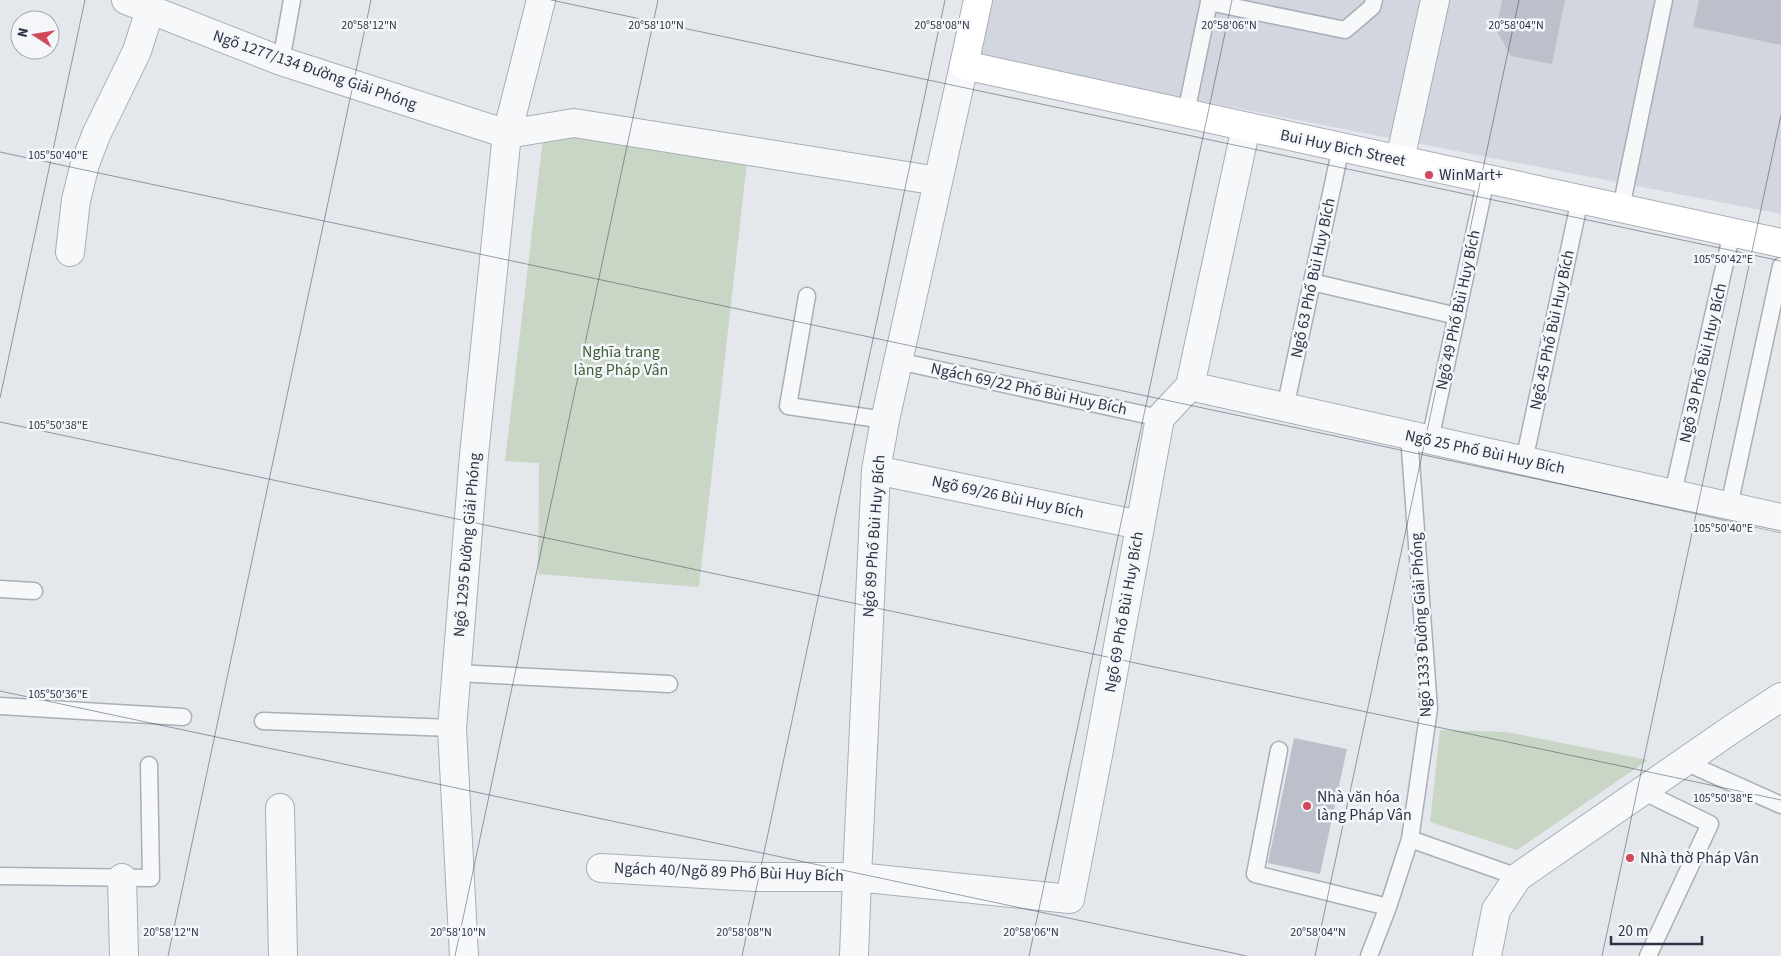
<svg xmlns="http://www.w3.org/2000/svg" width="1781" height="956" font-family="'Source Sans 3',sans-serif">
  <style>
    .built { fill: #d2d6de }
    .green { fill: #c9d6c5 }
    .building { fill: #bbc0ca }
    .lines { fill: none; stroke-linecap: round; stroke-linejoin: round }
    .lane-casing { stroke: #a9aeb7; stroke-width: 19 }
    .street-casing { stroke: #a9aeb7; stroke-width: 30 }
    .secondary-casing { stroke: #a9aeb7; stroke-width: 30 }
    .lane { stroke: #f7f8fa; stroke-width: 16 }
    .street { stroke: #f7f8fa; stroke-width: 28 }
    .secondary { stroke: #fff; stroke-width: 28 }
    .ticks { fill: none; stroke: #2b3445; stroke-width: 1; stroke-opacity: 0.45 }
    .poi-dot { fill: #d1495b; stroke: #f4f6f9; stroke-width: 2 }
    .labels { text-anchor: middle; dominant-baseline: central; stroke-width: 5; stroke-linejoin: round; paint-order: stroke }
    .street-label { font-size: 16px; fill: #2b3445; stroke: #f4f6f9 }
    .poi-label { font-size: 16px; fill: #2b3445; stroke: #f4f6f9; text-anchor: start }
    .park-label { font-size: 16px; fill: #3f6138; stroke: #f4f6f9 }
    .ticks-label { font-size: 12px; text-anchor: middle; fill: #2b3445; stroke: #f4f6f9; stroke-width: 5; stroke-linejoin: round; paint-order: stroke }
  </style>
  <rect width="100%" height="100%" fill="#e4e7ec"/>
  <path class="built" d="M985 0H1781V214L973 57Z"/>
  <path class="green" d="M543 138H576L747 162 699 587 538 574 539 463 505 461Z
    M1440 730 1507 732 1648 760 1517 850 1430 822Z"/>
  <path class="building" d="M1502 0H1565L1552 64 1511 56 1496 30Z
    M1699 0H1781V45L1693 27Z
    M1294 738 1347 749 1320 874 1268 863Z"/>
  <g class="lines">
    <defs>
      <path id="lane" d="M281 61 292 0
        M1186 113 1209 2 1345 30 1372 7 1374 0
        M1621 208 1664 0
        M1312 282 1457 316
        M807 296 788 406 885 420
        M898 361 1160 418
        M1285 408 1341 147
        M1430 440 1486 179
        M1524 461 1580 199
        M1673 493 1732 232
        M1729 506 1781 266
        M0 589 34 591
        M456 673 669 684
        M0 706 183 717
        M263 721 452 728
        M1279 750 1255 874 1388 907
        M1685 762 1781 805
        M1642 791 1710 824 1648 956
        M1410 839 1518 877
        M0 876 151 878 149 765
        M1369 956 1388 907 1410 839 1429 709 1409 435"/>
      <path id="street" d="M126 0 281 61 507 134 574 123 938 181
        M1400 160 1435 0
        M70 252 76 200 85 164 96 135 137 51 150 10
        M1190 386 1781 518
        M876 470 1140 525
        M280 808 283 956
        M601 868 755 877H857L1070 899 1098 755 1160 418 1190 386 1246 127
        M122 878 124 956
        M464 956 452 728 474 455 507 134 541 0
        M854 956 857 877 876 470 885 420 964 65
        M1487 956 1496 910 1518 877 1732 729 1781 697"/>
      <path id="secondary" d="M978 0 964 65 1781 243"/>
    </defs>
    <use href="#lane" class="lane-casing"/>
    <use href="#street" class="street-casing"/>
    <use href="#secondary" class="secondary-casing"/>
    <use href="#lane" class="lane"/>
    <use href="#street" class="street"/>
    <use href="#secondary" class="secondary"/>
  </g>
  <path class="ticks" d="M551 0 1781 261M0 152 1781 531M0 398 85 0M0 422 1781 800M0 691 1247 956M168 956 371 0M455 956 658 0M742 956 945 0M1029 956 1232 0M1315 956 1519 0M1602 956 1781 115"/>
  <g class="poi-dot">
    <circle cx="1429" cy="175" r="5"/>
    <circle cx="1307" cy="806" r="5"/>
    <circle cx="1630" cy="858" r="5"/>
  </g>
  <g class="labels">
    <g class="street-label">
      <text transform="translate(315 70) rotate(19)">Ngõ 1277/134 Đường Giải Phóng</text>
      <text transform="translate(1343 148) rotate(12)">Bui Huy Bich Street</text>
      <text transform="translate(1313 278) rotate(-78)">Ngõ 63 Phố Bùi Huy Bích</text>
      <text transform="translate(1458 310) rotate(-78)">Ngõ 49 Phố Bùi Huy Bích</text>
      <text transform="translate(1552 330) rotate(-78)">Ngõ 45 Phố Bùi Huy Bích</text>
      <text transform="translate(1703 363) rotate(-77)">Ngõ 39 Phố Bùi Huy Bích</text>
      <text transform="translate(1029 389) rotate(12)">Ngách 69/22 Phố Bùi Huy Bích</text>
      <text transform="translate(1485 452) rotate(12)">Ngõ 25 Phố Bùi Huy Bích</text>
      <text transform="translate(1008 497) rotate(12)">Ngõ 69/26 Bùi Huy Bích</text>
      <text transform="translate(874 536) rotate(-86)">Ngõ 89 Phố Bùi Huy Bích</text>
      <text transform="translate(467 545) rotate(-85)">Ngõ 1295 Đường Giải Phóng</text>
      <text transform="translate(1124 612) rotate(-80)">Ngõ 69 Phố Bùi Huy Bích</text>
      <text transform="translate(1421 625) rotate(-93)">Ngõ 1333 Đường Giải Phóng</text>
      <text transform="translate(729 872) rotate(2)">Ngách 40/Ngõ 89 Phố Bùi Huy Bích</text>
    </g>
    <g class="poi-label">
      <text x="1439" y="175">WinMart+</text>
      <text x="1317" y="797">Nhà văn hóa<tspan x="1317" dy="18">làng Pháp Vân</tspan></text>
      <text x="1640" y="858">Nhà thờ Pháp Vân</text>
    </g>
    <g class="park-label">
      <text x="621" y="352">Nghĩa trang<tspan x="621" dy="18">làng Pháp Vân</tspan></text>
    </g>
  </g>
  <g class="ticks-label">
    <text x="369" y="29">20°58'12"N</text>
    <text x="656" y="29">20°58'10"N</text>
    <text x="942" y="29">20°58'08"N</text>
    <text x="1229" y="29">20°58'06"N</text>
    <text x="1516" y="29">20°58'04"N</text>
    <text x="58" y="159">105°50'40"E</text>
    <text x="1723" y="263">105°50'42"E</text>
    <text x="58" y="429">105°50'38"E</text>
    <text x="1723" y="532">105°50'40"E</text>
    <text x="58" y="698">105°50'36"E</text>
    <text x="1723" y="802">105°50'38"E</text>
    <text x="171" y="936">20°58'12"N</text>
    <text x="458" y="936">20°58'10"N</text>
    <text x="744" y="936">20°58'08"N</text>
    <text x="1031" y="936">20°58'06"N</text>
    <text x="1318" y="936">20°58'04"N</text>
  </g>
  <g transform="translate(35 35) rotate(282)"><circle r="24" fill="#f4f6f9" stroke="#a4a8b1"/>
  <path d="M0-4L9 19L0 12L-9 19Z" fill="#d1495b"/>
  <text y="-8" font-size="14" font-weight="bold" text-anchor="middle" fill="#2b3445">N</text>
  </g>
  <path d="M1611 936v8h91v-8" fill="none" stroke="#2b3445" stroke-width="2.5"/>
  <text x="1618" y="936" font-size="15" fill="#2b3445" stroke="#f4f6f9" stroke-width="4" paint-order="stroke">20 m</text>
</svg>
